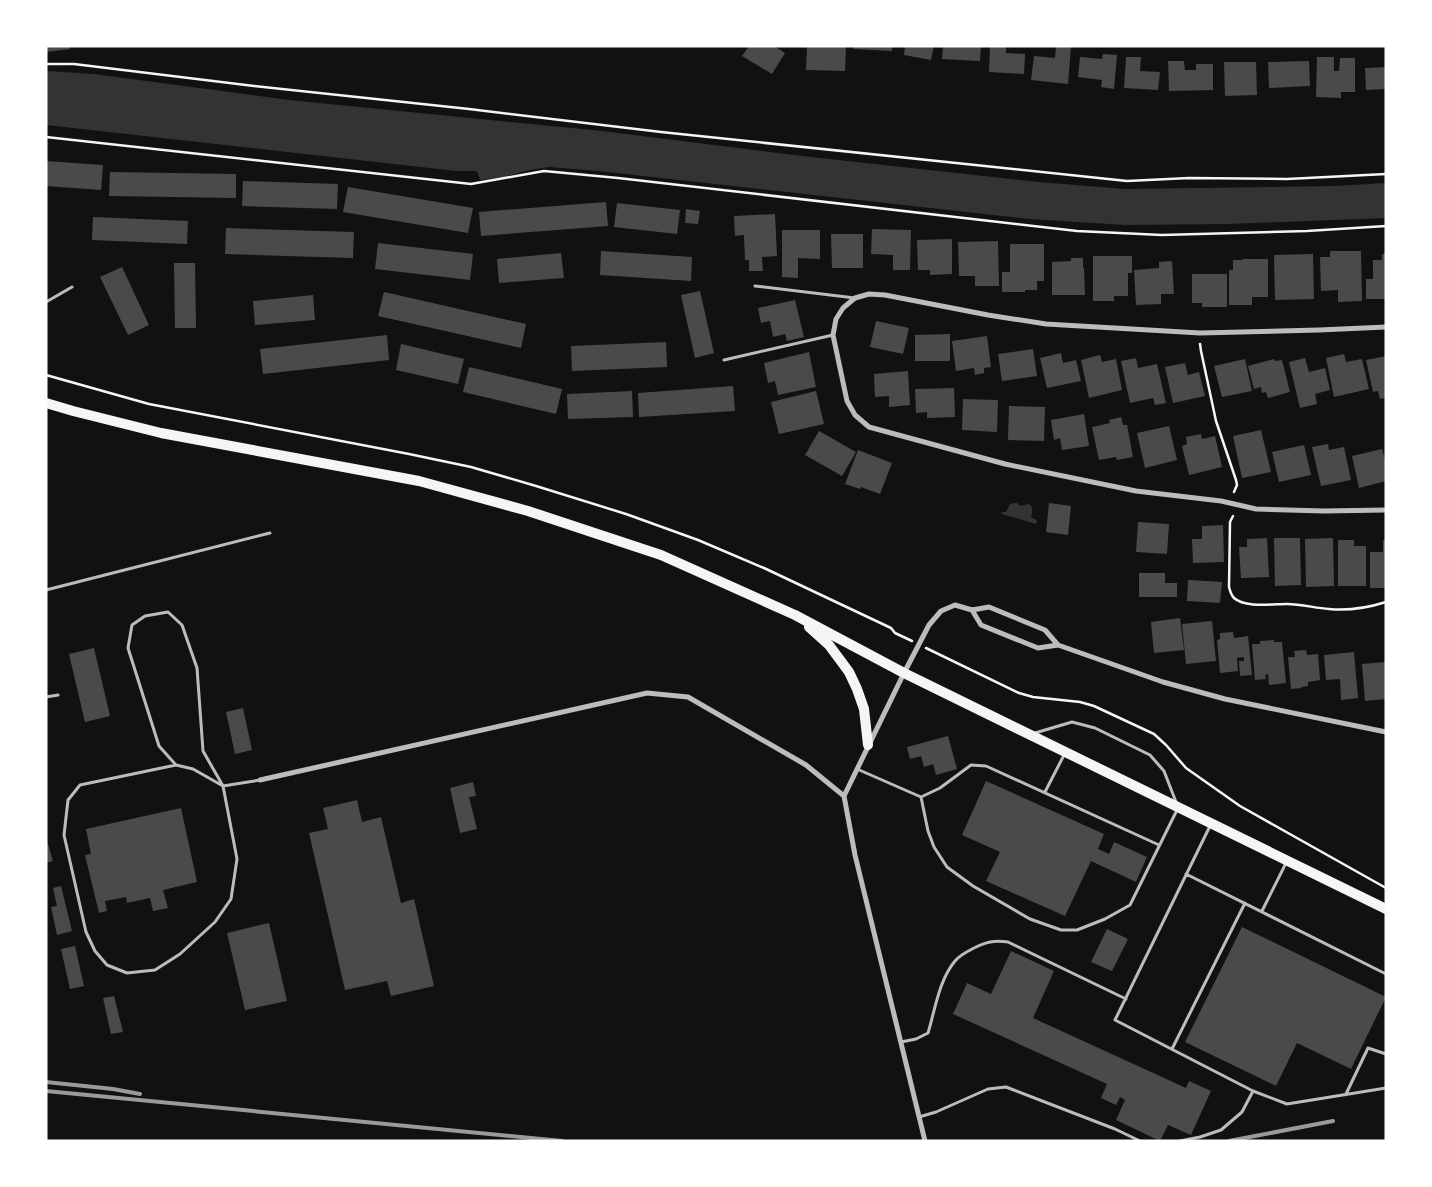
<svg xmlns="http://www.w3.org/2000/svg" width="1432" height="1187" font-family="'Archivo Narrow',sans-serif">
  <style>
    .water { fill: #333 }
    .building { fill: #4a4a4a }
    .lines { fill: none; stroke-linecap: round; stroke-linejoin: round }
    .path { stroke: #f5f5f5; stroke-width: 2.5 }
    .service { stroke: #bcbcbc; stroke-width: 3 }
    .minor { stroke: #bcbcbc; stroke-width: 5 }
    .secondary { stroke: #f5f5f5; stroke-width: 10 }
    .rail { stroke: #9a9a9a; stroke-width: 4 }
  </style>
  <rect width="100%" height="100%" fill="#111"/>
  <path class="water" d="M46 71 94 74 289 100 602 131 802 156 1038 182 1125 189 1335 186 1386 183V218L1229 224 1125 225 1030 219 599 171 549 167 529 170 504 177 480 180 477 171H456L46 125Z
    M1014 503H1017L1020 506 1029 504C1033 507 1033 511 1031 516L1032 518 1037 520 1036 524 1002 514V512H1006L1010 504Z"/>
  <path class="building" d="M46 46H70V49L46 52Z
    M749 46H774L785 53 772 74 742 56Z
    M807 46H846L845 71 806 70Z
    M854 46H892V51L853 49Z
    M905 46H934L931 60 904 55Z
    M943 46H981L980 61 942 59Z
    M990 46H1006V53L1025 54 1024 74 989 72Z
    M1056 46 1071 47 1068 84 1031 80 1034 56 1055 58Z
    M1103 54 1117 55 1114 89 1101 87 1102 80 1078 77 1080 57 1102 59Z
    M1126 57H1141L1140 71 1160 72 1158 90 1124 88Z
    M1317 57H1334V71H1339L1340 58H1355V92H1341V98L1316 97Z
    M1168 61H1184L1185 70H1196V64H1213V90L1169 91Z
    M1309 61 1310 86 1269 88 1268 62Z
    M1224 62H1256L1257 95 1225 96Z
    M1386 67V89L1366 90 1365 68Z
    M46 161 103 165 101 190 46 186Z
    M110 172 236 174V198L109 196Z
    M243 181 338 184 337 209 242 206Z
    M348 187 473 208 468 233 343 212Z
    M606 202 608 226 481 236 479 212Z
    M617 203 680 210 677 234 614 227Z
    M686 209 700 211 698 224 685 223Z
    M775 214 777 256 762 257 763 271H749V260H745L744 235 735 236 734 216Z
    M93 217 188 221 187 244 92 240Z
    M226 228 354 232 353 258 225 254Z
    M872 229 911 230 910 270H893V255L871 254Z
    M782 230H820V259L798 258V278L782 277Z
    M831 234H863V268H832Z
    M952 239V274L930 275V270H918L917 240Z
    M998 241 999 286H975V276H959L958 242Z
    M378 243 473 254 470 280 375 269Z
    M1010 244H1044V281H1037V290H1025V292H1002V272H1010Z
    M601 251 692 257 691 281 600 275Z
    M1330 251H1361L1362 301 1338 302V290L1321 291 1320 257H1330Z
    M561 253 564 278 499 283 497 259Z
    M1313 254 1314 299 1275 300 1274 255Z
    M1382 254H1386V299H1366V279H1373V260H1382Z
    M1093 256H1132V273H1128V296H1114V301H1093Z
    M1071 258H1083V268H1084L1085 295H1052V262L1071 261Z
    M1242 259H1268V297H1252V305H1229V270H1233V260H1242Z
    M1172 261 1174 294H1161V304L1136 305 1134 270 1159 268V262Z
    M174 263H195L196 328H175Z
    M122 267 149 325 128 335 100 277Z
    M1192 274H1227V307H1202V303H1192Z
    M700 291 714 353 695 358 681 295Z
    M384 292 526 324 521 348 378 316Z
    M313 295 315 320 255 325 253 301Z
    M795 300 804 337 787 341 785 334 773 337 770 321 761 323 758 308Z
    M876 321 909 328 903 354 870 347Z
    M950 334V361H915V335Z
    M387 335 389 360 263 374 260 349Z
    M987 336 991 367 984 368V373L975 375 974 368 956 371 952 341Z
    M666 342 667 367 572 371 571 346Z
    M401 344 464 359 458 384 396 370Z
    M1033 349 1037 376 1002 381 998 354Z
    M809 352 816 387 778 395 775 381 768 383 764 363Z
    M1061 353 1063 363 1076 360 1081 381 1047 388 1040 358Z
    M1344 354 1346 362 1362 359 1369 389 1334 397 1326 358Z
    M1100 355 1102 362 1116 359 1122 390 1089 398 1081 360Z
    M1386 356V398L1380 399 1378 391 1373 392 1366 360Z
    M1136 358 1138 368 1157 364 1166 403 1155 405 1153 398 1130 403 1121 361Z
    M1305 358 1309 372 1325 368 1330 390 1315 394 1317 404 1300 408 1289 362Z
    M1245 359 1252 391 1222 397 1214 366Z
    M1274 359 1275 361 1282 360 1290 392 1268 398 1266 392 1262 393 1261 387 1254 389 1248 366Z
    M1185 363 1188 375 1199 372 1205 396 1173 403 1165 367Z
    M469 367 562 389 556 414 463 392Z
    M908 371 910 405 889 407V396L875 397 874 374Z
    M733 386 735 411 639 417 638 393Z
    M954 388 955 417 927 418V412L916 413 915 389Z
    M632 391 633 417 568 419 567 394Z
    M816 391 824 424 779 434 771 402Z
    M963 399 998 400 997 432 962 430Z
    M1009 406 1045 407 1044 441 1008 440Z
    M1084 414 1089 446 1062 450 1060 438 1054 440 1051 420Z
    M1121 417 1123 425H1127L1133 457 1117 460 1116 457 1099 460 1092 427 1110 423 1109 420Z
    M1169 426 1177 460 1145 468 1137 433Z
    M1261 430 1271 472 1242 478 1233 436Z
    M819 431 856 452 842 476 805 455Z
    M1201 434 1202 439 1215 436 1222 467 1189 475 1182 446 1187 444 1186 437Z
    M1328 444 1329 450 1344 447 1351 480 1321 486 1312 447Z
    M1304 445 1311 475 1279 482 1272 452Z
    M1382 449 1386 463V481L1359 488 1352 456Z
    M858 450 892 463 880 494 861 487 860 489 845 484Z
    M1049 503 1071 506 1068 535 1046 532Z
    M1138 522 1169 524 1167 554 1136 552Z
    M1223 525 1224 562 1193 563 1192 539H1202V526Z
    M1267 538 1269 577 1241 578 1239 547H1247V539Z
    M1274 538H1300L1301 585 1275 586Z
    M1333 538 1334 586 1306 587 1305 539Z
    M1338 540H1354V546H1366V586H1338Z
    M1383 540H1386V588H1370V552H1383Z
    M1139 573H1165V583H1177V597H1139Z
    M1188 580 1222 582 1220 603 1187 601Z
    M1180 618 1184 650 1154 653 1151 622Z
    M1212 621 1216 661 1186 664 1182 624Z
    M1233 632 1234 638 1248 636 1252 675 1240 676 1239 661H1244V657L1237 658 1238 671 1220 673 1217 640 1220 639V633Z
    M1274 640V642H1282L1286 683 1269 685 1268 674 1265 675 1266 679 1255 680 1252 644H1260V641Z
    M94 648 110 716 85 722 69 654Z
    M1306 650 1307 655 1318 654 1320 680 1308 682V686L1301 687 1302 688 1291 689 1288 657H1295L1294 651Z
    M1354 652 1358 698 1341 700 1340 679 1326 680 1324 655Z
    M1386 662V699L1365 701 1362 664Z
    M243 708 252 750 235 754 226 712Z
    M948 736 957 769 936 775 933 764 924 767 921 756 910 759 907 747Z
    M986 781 1104 834 1098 849 1109 854 1114 842 1147 857 1136 882 1091 861 1065 916 986 881 1000 852 962 835Z
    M473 782 476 796 469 797 477 829 460 833 450 788Z
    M357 800 362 822 381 817 401 903 414 899 434 986 391 996 387 981 345 990 309 833 328 829 323 808Z
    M181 808 197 882 163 890 168 908 153 911 150 898 127 903 126 897 105 901 107 911 99 913 85 855 91 854 86 829Z
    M46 837 53 861 46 863Z
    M61 886 72 931 57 935 51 907 57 906 53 888Z
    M269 923 287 1001 245 1010 227 933Z
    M1242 927 1386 997 1351 1069 1297 1043 1276 1086 1185 1042Z
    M1107 929 1128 939 1112 971 1091 962Z
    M75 946 84 986 70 989 61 949Z
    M1011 951 1054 971 1033 1018 1186 1088 1189 1081 1211 1091 1191 1135 1168 1125 1160 1141 1116 1120 1125 1100 1120 1097 1116 1105 1101 1098 1107 1084 953 1014 967 983 991 994Z
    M114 996 123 1032 111 1034 103 998Z"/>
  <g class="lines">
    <path class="path" d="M46 64H74L254 86 469 109 661 132 1127 181 1189 178 1287 179 1386 174
      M46 137 471 184 544 171 618 178 1077 231 1162 235 1307 231 1386 226
      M1200 344 1201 351 1216 421 1236 480 1237 485 1234 492
      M46 375 149 404 409 454 471 467 536 486 626 514 698 540 764 568 891 628 895 633 912 641
      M1233 516 1230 522 1229 587C1230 591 1231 595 1234 598 1245 608 1272 604 1287 604 1301 604 1315 608 1329 609 1349 611 1367 608 1386 602
      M926 648 1019 693 1033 697 1080 702 1094 706 1154 734 1166 745 1186 768 1240 806 1386 888"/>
    <path class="service" d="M755 286 855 298
      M46 302 72 287
      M724 360 833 335
      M46 590 270 533
      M46 697 58 695
      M1035 733 1072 722 1095 728 1150 755 1164 771 1176 802
      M176 765 159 746 128 648 132 625 145 616 168 612 182 625 197 668 203 751 223 786 237 859 231 899 215 922 180 954 155 970 127 973 107 965 95 951 86 932 64 835 68 800 80 785 176 765 193 769 223 786 260 780
      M857 769 921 797 940 788 971 765 986 766 1159 845
      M1045 792 1064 755
      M921 797 928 831 934 847 947 867 973 886 1030 919 1061 930H1077L1105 919 1130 905 1178 808
      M1210 826 1115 1020 1253 1091 1287 1104 1386 1088
      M1186 874 1386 974
      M1262 911 1286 863
      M901 1042 916 1039 928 1033C935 1010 939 980 955 961 960 955 968 951 974 948 986 942 994 940 1008 942L1126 999
      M1172 1049 1245 903
      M1346 1094 1368 1048 1386 1054
      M919 1117 936 1112 988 1089 1006 1087 1115 1129 1140 1141
      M1180 1141 1200 1137 1221 1130 1242 1112 1253 1091"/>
    <path class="minor" d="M1386 327 1319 330 1200 333 1046 324 988 315 885 295 869 294 855 298 843 308 836 319 833 335 847 401 855 415 869 427 1005 464 1136 491 1221 501 1256 509 1324 511 1386 510
      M1058 645 1163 682 1225 699 1386 732
      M260 780 647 693 688 697 806 765 844 796
      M925 1141 855 855 844 796 904 673 929 625 941 611 955 605 972 610 989 607 1045 630 1058 645 1038 648 981 625 972 610"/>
    <path class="secondary" d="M46 403 73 411 161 433 419 481 528 511 661 555 795 615 904 673 1386 909
      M809 627 829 645 849 672 857 689 864 709 868 745"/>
    <path class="rail" d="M46 1082 113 1089 140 1094
      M46 1091 562 1141
      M1229 1141 1333 1121"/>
  </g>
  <rect width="1432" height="1187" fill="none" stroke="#ffffff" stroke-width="95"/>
</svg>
